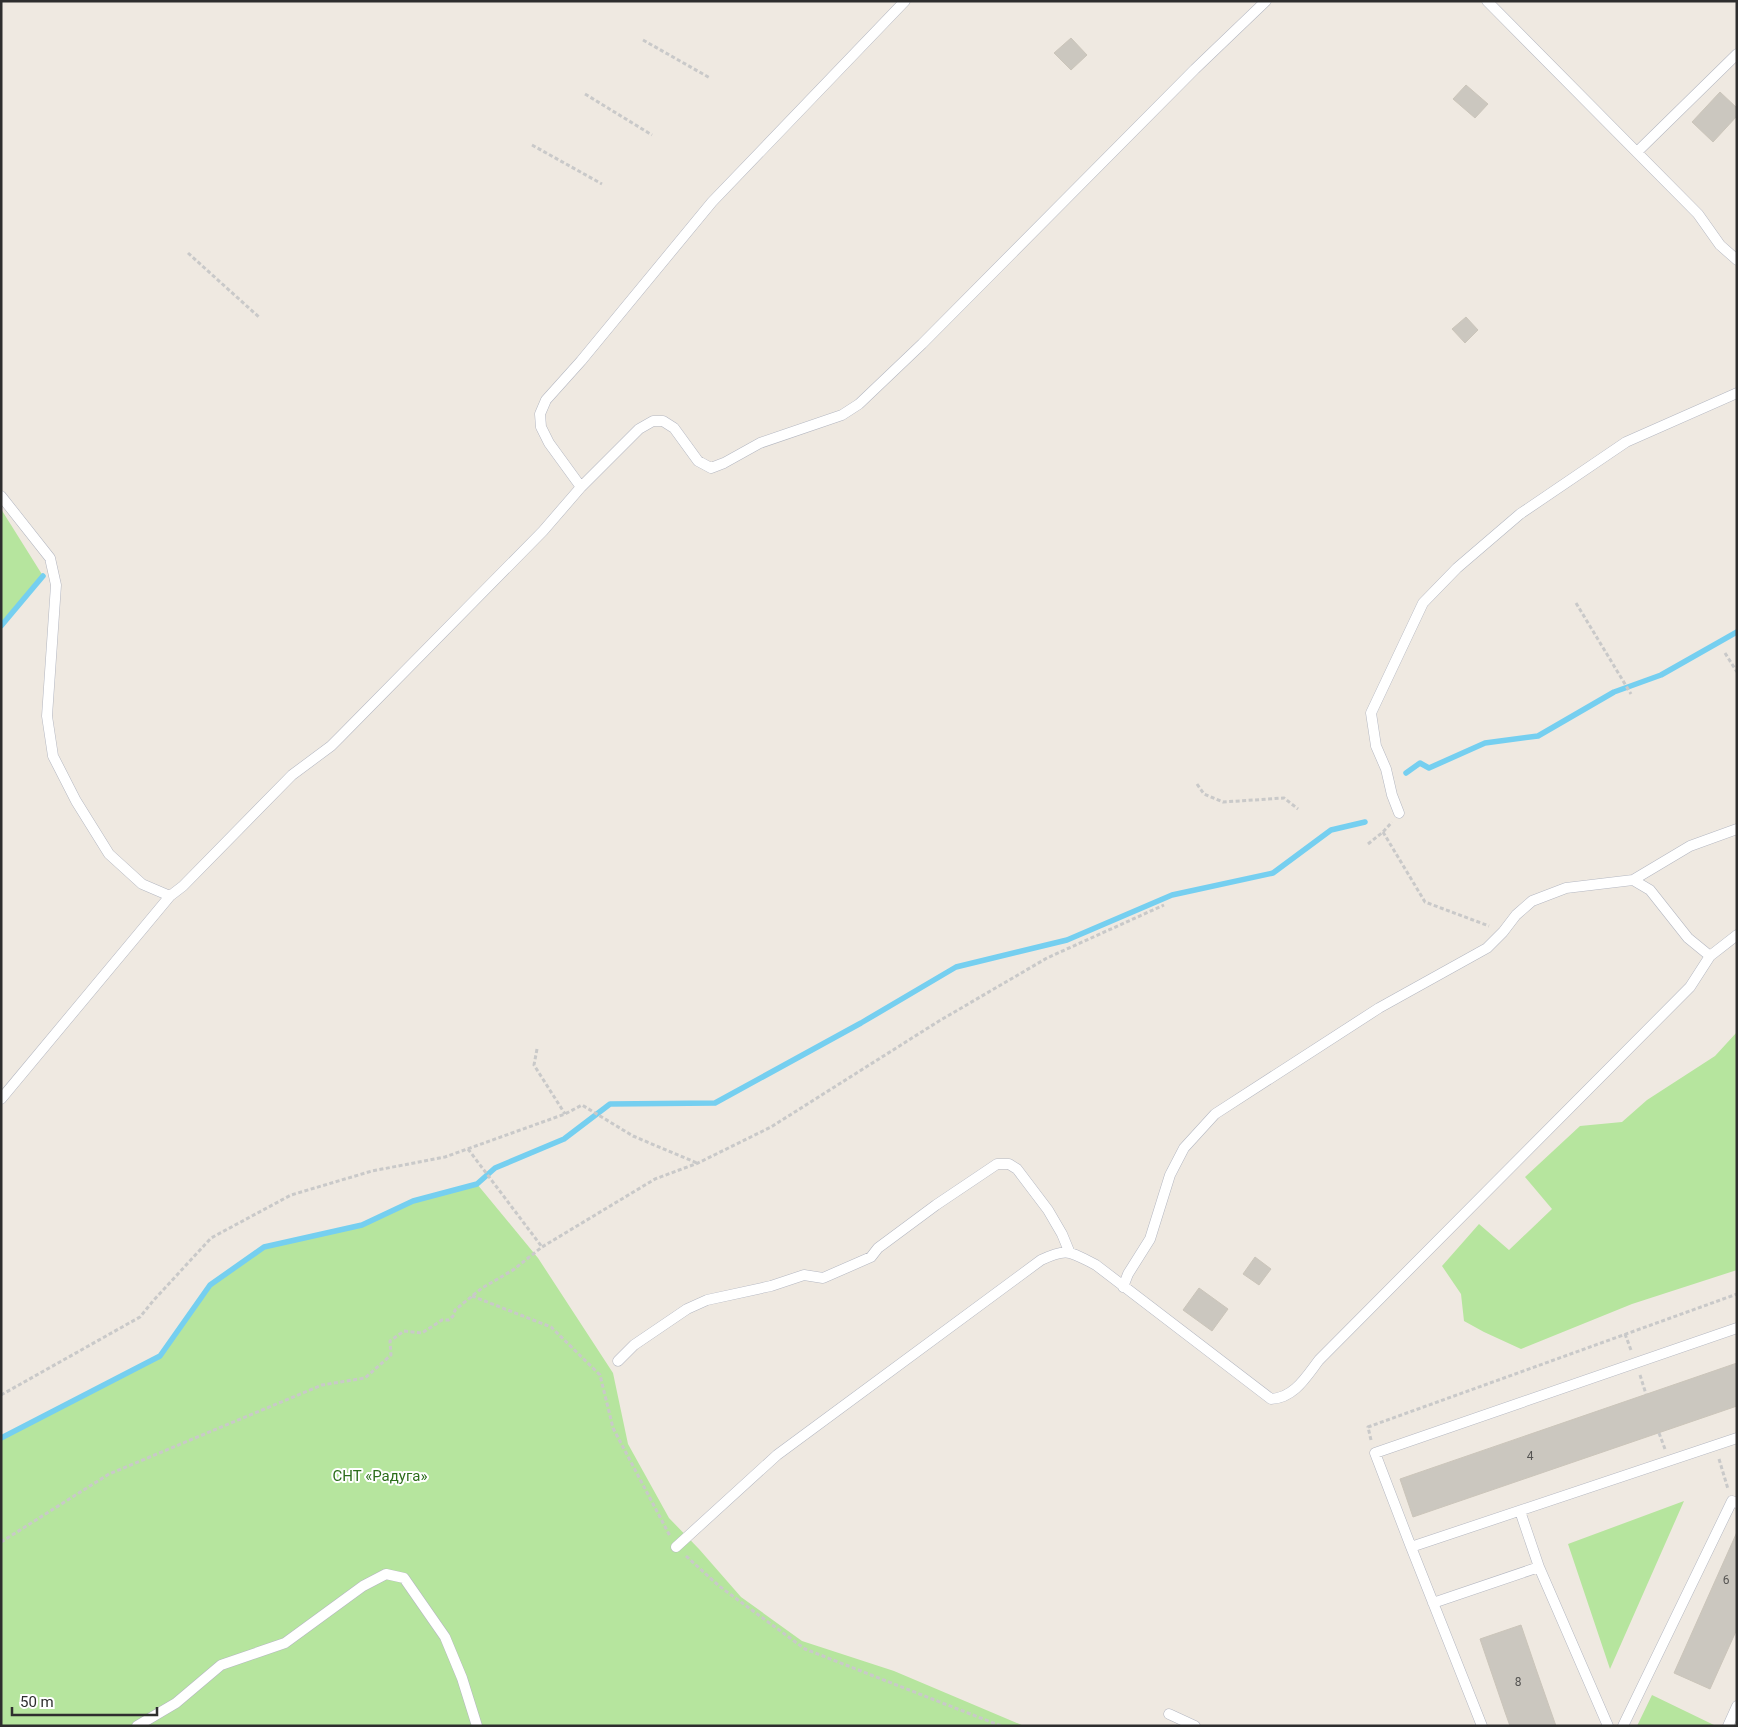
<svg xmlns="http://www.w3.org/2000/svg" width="1738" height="1727" font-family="Roboto,sans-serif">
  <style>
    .green { fill: #b6e59e }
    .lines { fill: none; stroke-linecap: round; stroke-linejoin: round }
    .stream { stroke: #75cff0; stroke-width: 5.5 }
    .building { fill: #cbc7bf; stroke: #cbc5ba }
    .lane-casing { stroke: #b4b7c1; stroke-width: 11 }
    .path { stroke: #c9c9c9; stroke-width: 3; stroke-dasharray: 4 2.5; stroke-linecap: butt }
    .lane { stroke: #fff; stroke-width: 10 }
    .labels { text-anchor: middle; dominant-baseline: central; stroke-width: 4; stroke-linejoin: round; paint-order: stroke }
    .number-label { font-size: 12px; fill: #555452 }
    .park-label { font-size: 15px; fill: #2c6e1b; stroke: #fff }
  </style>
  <rect width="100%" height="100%" fill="#efe9e1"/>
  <path class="green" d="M1 509 43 576 1 626Z
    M1737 1032V1270L1632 1304 1521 1349 1484 1332 1464 1321 1461 1294 1442 1266 1479 1224 1509 1250 1552 1209 1525 1177 1580 1126 1622 1122 1647 1100 1715 1056Z
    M477 1184 538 1258 613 1373 628 1444 669 1518 699 1549 741 1597 802 1641 894 1671 1024 1726H1V1438L160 1356 210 1285 264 1247 362 1225 413 1201Z
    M1684 1501 1610 1669 1568 1544Z
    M1652 1695 1714 1725V1726H1637Z"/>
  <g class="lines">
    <path class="stream" d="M1 626 43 576
      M1406 773 1420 763 1429 768 1485 743 1538 736 1614 692 1661 675 1737 632
      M1 1438 160 1356 210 1285 264 1247 362 1225 413 1201 477 1184 495 1168 564 1139 610 1104 715 1103 861 1023 956 967 1067 940 1172 895 1273 873 1331 830 1365 822"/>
  </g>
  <path class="building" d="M1071 38 1087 55 1071 70 1054 53Z
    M1466 85 1488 104 1475 118 1453 99Z
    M1720 92 1737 108V116L1713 142 1692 122Z
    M1466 317 1478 330 1465 343 1452 329Z
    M1255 1257 1271 1269 1259 1285 1243 1274Z
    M1199 1288 1228 1309 1212 1331 1183 1310Z
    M1737 1363V1406L1413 1517 1400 1479Z
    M1737 1532V1629L1710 1689 1674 1673Z
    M1521 1625 1536 1669 1556 1726H1510L1505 1712 1480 1639Z"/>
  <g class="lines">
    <defs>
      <path id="lane" d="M1487 1 1698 214 1720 245 1737 260
        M1637 152 1737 54
        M581 487 549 443 541 427 540 414 546 400 581 361 712 202 905 1
        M1 496 50 558 56 585 47 716 53 756 76 801 109 854 142 884 170 896
        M1399 813 1392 795 1386 769 1376 746 1371 713 1423 603 1457 568 1520 514 1626 442 1737 393
        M1633 880 1690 846 1737 829
        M1 1099 170 896 183 886 292 775 331 746 340 737 543 531 581 487 639 429 653 421H663L674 428 698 461 711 468 724 463 760 443 842 415 859 404 922 344 1195 69 1266 1
        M1123 1287 1128 1274 1150 1239 1170 1175 1184 1148 1215 1114 1379 1008 1487 948 1503 932 1516 915 1532 901 1566 888 1633 880 1650 890 1688 938 1710 956
        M1737 1328 1375 1453 1411 1547 1737 1438
        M618 1361 634 1345 687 1309 707 1300 771 1286 804 1275 823 1278 871 1257 878 1248 936 1205 997 1164H1009L1017 1169 1048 1210 1062 1234 1069 1251
        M1520 1511 1539 1567
        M676 1547 777 1455 1041 1260C1068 1247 1070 1252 1096 1265L1271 1399C1294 1398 1306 1377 1319 1360L1690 987 1710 956 1737 935
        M1411 1547 1482 1726
        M1433 1603 1539 1567 1608 1726
        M1169 1714 1195 1726
        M137 1726 176 1703 221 1665 285 1643 363 1586 386 1574 404 1578 445 1637 462 1678 477 1726
        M1623 1726 1732 1501 1737 1503
        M1728 1726 1737 1706"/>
    </defs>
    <use href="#lane" class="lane-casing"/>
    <path class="path" d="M643 40 710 78
      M585 94 652 135
      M532 145 602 184
      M188 253 260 318
      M1576 603 1631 694
      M1725 653 1737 672
      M1197 784 1204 794 1223 802 1284 798 1298 809
      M1383 832 1425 902 1489 926
      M1368 844 1383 832 1392 822
      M537 1049 534 1065 565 1114
      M468 1149 542 1247
      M472 1296 551 1327 600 1375 613 1428 670 1536
      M1625 1334 1631 1350
      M1640 1375 1646 1394
      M1 1395 140 1317 153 1301 211 1238 291 1195 372 1171 445 1157 565 1114 582 1105 633 1136 697 1163
      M1659 1433 1665 1449
      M1371 1440 1368 1427 1737 1294
      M1719 1459 1728 1489
      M1 1542 109 1474 322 1385 365 1378 391 1355 390 1341 404 1331 422 1333 442 1320H449L454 1315 455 1310 482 1288 513 1270 542 1247 655 1179 698 1163 771 1127 939 1021 1047 958 1164 905
      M686 1556 719 1586 805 1649 1001 1726"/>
    <use href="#lane" class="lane"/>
  </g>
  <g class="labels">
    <g class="number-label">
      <text x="1530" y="1456">4</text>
      <text x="1726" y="1580">6</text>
      <text x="1518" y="1682">8</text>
    </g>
    <g class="park-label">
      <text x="380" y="1476">СНТ «Радуга»</text>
    </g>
  </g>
  <rect width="1738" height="1727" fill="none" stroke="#2e2e2e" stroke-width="5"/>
  <path d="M12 1707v8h145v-8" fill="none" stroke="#2e2e2e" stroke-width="2.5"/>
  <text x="20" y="1707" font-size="15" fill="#2e2e2e" stroke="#ffffff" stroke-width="4" paint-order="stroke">50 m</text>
</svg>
